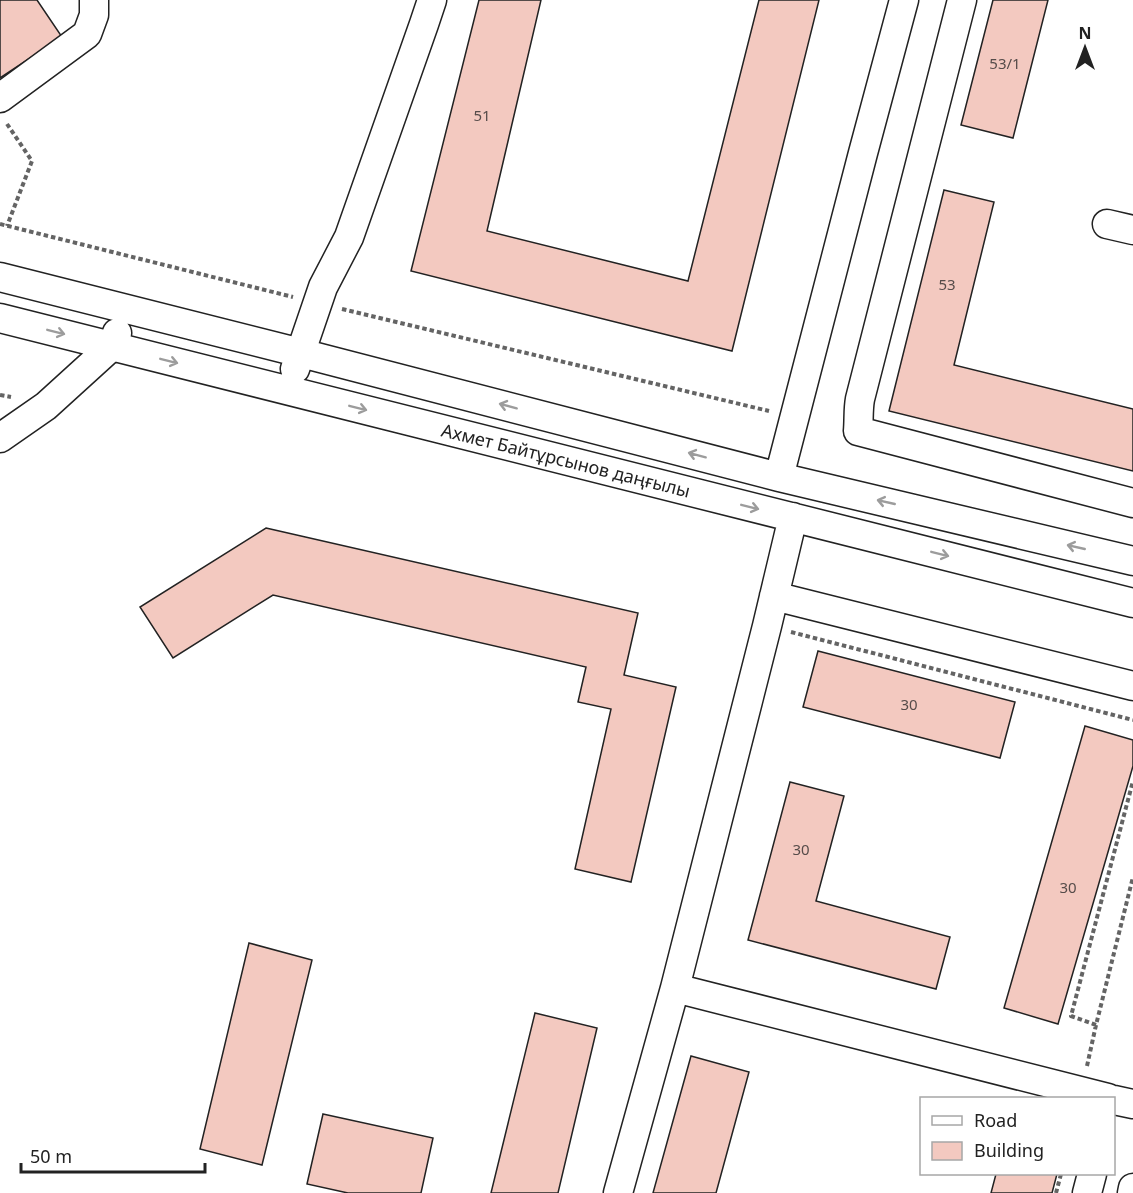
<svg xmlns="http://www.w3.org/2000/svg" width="1133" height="1193" font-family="'Noto Sans',sans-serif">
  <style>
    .building { fill: #f3c9c0; stroke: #222; stroke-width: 1.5 }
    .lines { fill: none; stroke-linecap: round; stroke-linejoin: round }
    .minor-casing { stroke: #222; stroke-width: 31 }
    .path { stroke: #646464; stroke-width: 4; stroke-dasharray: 4.5 3; stroke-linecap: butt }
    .minor { stroke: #fff; stroke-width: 28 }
    .oneway { stroke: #9c9c9c }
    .labels { text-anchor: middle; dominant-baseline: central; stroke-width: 4.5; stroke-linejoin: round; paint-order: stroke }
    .number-label { font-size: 15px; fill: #564c4a }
    .street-label { font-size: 18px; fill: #222; stroke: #fff }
  </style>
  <rect width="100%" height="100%" fill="#fff"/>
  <path class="building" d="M0 0H37L62 37 0 78Z
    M479 0H541L487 231 688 281 759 0H819L732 351 411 271Z
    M993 0H1048L1013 138 961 125Z
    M944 190 994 202 954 365 1133 409V471L889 411Z
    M266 528 638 613 624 675 676 687 631 882 575 869 611 709 578 702 586 667 273 595 173 658 140 607Z
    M818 651 1015 702 1000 758 803 707Z
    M1085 726 1133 740V766L1058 1024 1004 1008Z
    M790 782 844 796 816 901 950 937 936 989 748 940Z
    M249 943 312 960 262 1165 200 1149Z
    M535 1013 597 1028 558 1193H491Z
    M691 1056 749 1072 716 1193H653Z
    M323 1114 433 1138 421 1193H348L307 1184Z
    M996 1174H1057L1052 1193H991Z"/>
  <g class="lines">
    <defs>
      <path id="minor" d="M962 0 860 399C858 410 859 420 858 431L1133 503
        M0 98 87 34 94 15V0
        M1107 224 1133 230
        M0 277 301 353 779 477 1133 561
        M0 318 1133 603
        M295 369 323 287 349 237 424 24 432 0
        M0 438 46 406 112 346 117 333
        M779 477 863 153 904 0
        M793 517 767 626 675 988 1108 1098
        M774 596 1133 686
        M1114 1100 1133 1104
        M618 1193 675 988
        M1087 1193 1092 1174
        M1132 1193 1133 1188"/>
    </defs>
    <use href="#minor" class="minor-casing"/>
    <path class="path" d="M7 124 32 161 7 226
      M0 224 293 297
      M342 309 769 411
      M0 395 11 397
      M791 632 1133 720
      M1096 1025 1071 1016 1133 781
      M1087 1066 1096 1025 1133 877
      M1056 1193 1061 1174"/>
    <use href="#minor" class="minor"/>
  </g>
  <defs><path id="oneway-shaft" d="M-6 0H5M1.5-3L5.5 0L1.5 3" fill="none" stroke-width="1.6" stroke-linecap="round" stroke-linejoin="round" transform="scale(1.5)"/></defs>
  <g class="oneway">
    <use href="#oneway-shaft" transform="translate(56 332) rotate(14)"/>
    <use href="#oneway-shaft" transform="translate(169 361) rotate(14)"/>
    <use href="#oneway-shaft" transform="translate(508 406) rotate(-165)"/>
    <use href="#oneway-shaft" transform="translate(358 408) rotate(14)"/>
    <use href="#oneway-shaft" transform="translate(697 455) rotate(-165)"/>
    <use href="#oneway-shaft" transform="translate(886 502) rotate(-167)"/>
    <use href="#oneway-shaft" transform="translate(750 507) rotate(14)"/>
    <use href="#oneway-shaft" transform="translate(1076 547) rotate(-167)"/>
    <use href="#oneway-shaft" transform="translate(940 554) rotate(14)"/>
  </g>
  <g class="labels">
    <g class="number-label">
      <text x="1005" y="63">53/1</text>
      <text x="482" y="115">51</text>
      <text x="947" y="284">53</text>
      <text x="909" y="704">30</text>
      <text x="801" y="849">30</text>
      <text x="1068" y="887">30</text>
    </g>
    <g class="street-label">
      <text transform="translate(566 460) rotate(14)">Ахмет Байтұрсынов даңғылы</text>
    </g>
  </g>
  <rect x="920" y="1097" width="195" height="78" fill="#ffffff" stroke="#a7a7a7" stroke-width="1.5"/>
  <rect x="932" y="1116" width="30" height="9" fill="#ffffff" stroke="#a7a7a7" stroke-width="1.5"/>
  <text x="974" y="1127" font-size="18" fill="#222222">Road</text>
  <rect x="932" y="1142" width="30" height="18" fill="#f3c9c0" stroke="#a7a7a7" stroke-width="1.5"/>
  <text x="974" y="1157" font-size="18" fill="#222222">Building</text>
  <g transform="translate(1085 48)" stroke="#ffffff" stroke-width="4.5" paint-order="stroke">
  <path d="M0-4.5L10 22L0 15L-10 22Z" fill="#222222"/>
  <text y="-9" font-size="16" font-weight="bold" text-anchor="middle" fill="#222222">N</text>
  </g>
  <path d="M21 1163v9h184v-9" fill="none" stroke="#222222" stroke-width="3"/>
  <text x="30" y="1163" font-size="18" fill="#222222" stroke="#ffffff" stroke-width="4.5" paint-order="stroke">50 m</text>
</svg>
